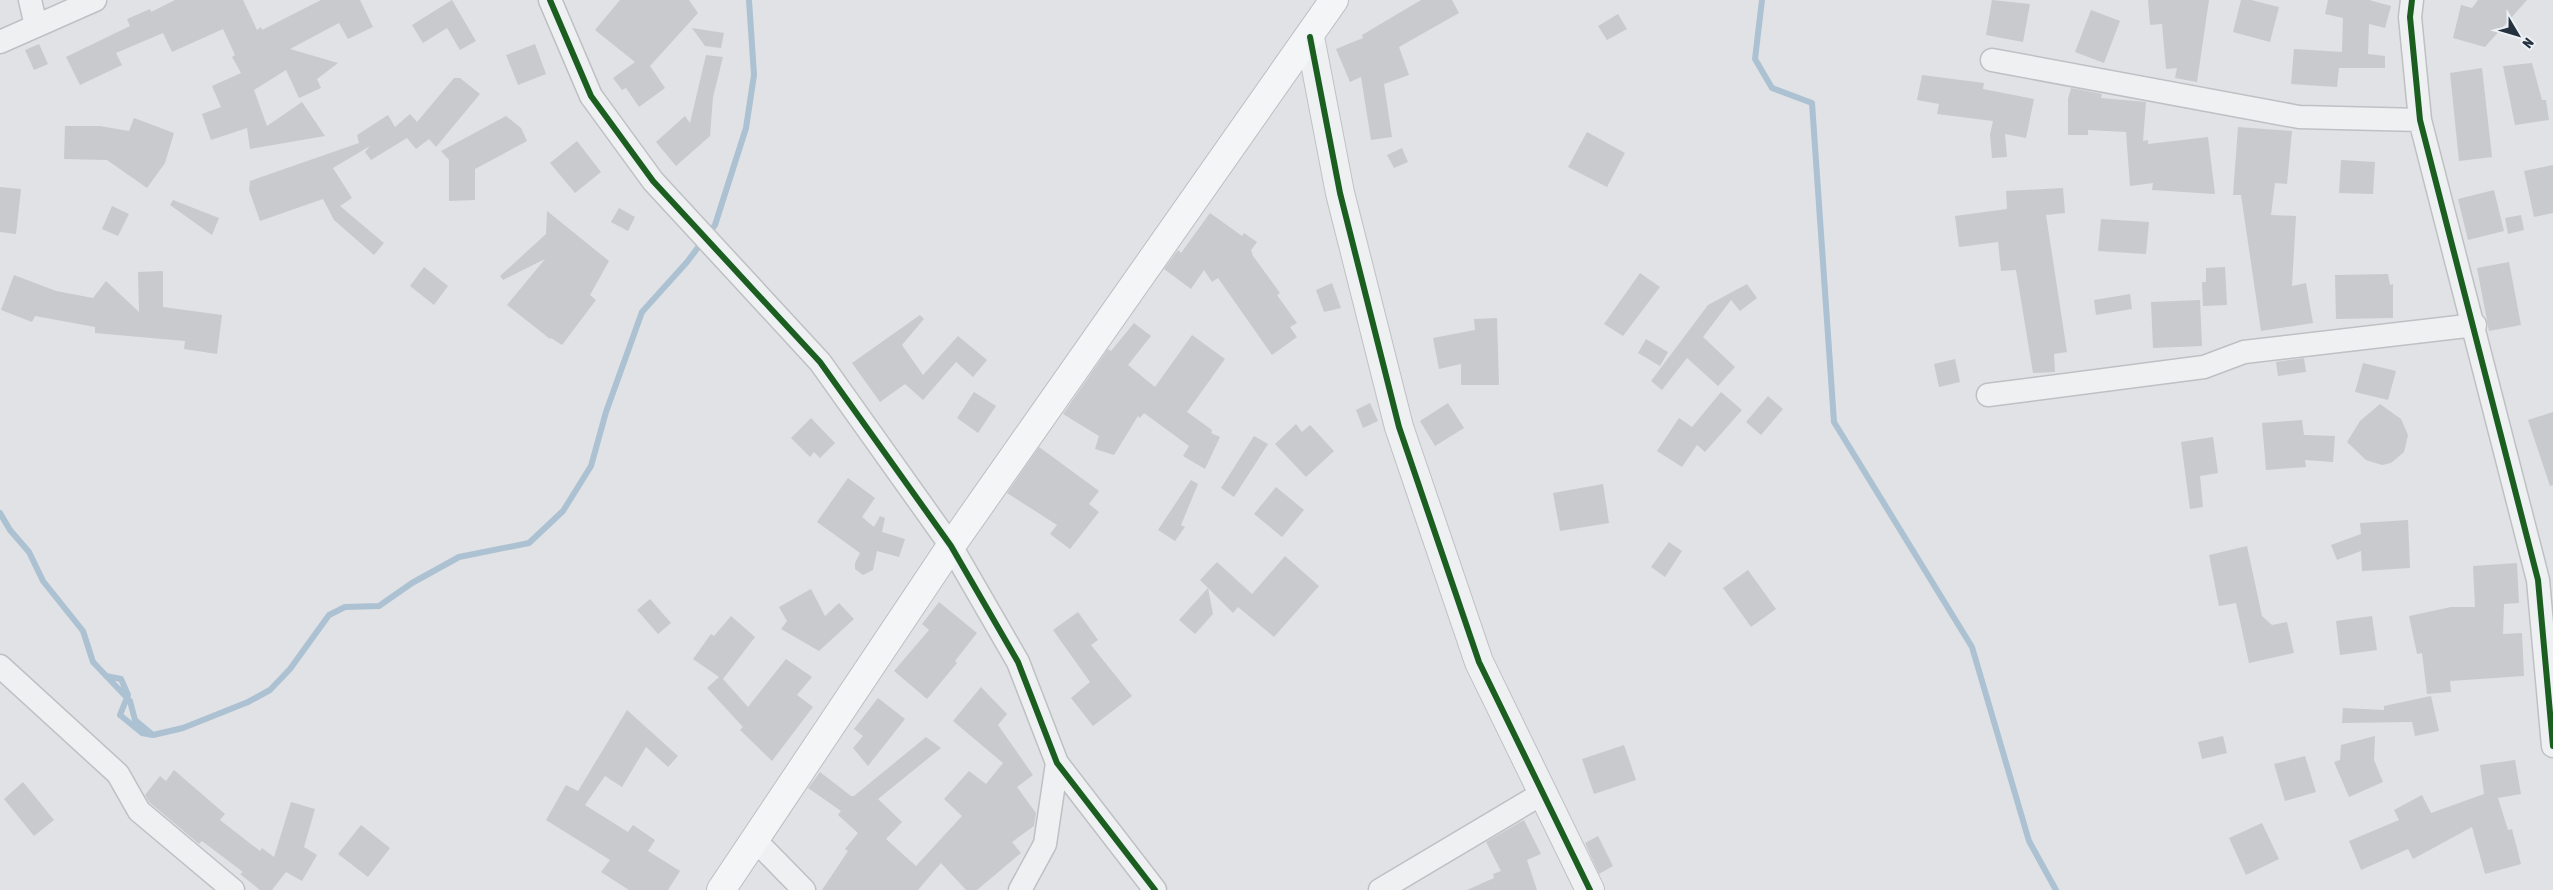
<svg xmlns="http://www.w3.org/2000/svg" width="2553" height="890" font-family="'Asap Condensed',sans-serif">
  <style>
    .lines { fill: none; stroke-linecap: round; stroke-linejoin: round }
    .stream { stroke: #acc1d1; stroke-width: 6 }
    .building { fill: #c8cacd }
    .minor-casing { stroke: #bec0c3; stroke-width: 25 }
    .tertiary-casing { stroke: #bec0c3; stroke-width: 30 }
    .primary-casing { stroke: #bcbfc3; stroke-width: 30 }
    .minor { stroke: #eff0f2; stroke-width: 22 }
    .tertiary { stroke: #eff0f2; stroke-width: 28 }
    .primary { stroke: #f4f5f6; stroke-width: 28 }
    .cycleway-casing { stroke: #ecf1f5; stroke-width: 9 }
    .cycleway { stroke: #1b5e20; stroke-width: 6 }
  </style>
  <rect width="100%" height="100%" fill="#e0e2e5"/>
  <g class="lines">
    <path class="stream" d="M1762 0 1755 59 1772 88 1812 103 1834 422 1972 647 2029 841 2056 890
      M0 513 10 530 29 552 43 581 83 631 93 662 130 701 135 720 153 735 183 728 248 702 270 690 290 669 329 615 345 607 379 606 412 583 459 557 529 543 563 511 591 466 606 412 642 312 687 262 715 225 746 128 754 75 749 0
      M106 676 121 679 128 695 120 715 142 733 153 735"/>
  </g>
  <path class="building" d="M175 0H243L257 30 261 27 262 30 321 0H360L373 27 348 39 339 23 290 49 338 63 317 79 321 88 299 98 286 70 254 90 267 126 302 102 325 136 250 149 247 128 211 140 202 114 221 107 212 86 241 73 232 57 235 55 223 29 172 52 163 33 116 53 122 65 80 85 66 57 130 26 127 19 150 9 151 12Z
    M452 0 476 41 460 50 447 28 423 43 412 25Z
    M620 0H689L698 13 650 66 665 88 639 107 626 88 622 90 613 78 635 62 595 30Z
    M1421 0H1452L1459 13 1399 47 1409 75 1384 84 1392 137 1371 140 1361 77 1350 82 1336 49 1363 38 1362 35Z
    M1992 0 2030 4 2023 42 1986 35Z
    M2148 0H2209L2197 82 2175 78 2177 68 2166 69 2162 24 2150 25Z
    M2241 0H2251L2279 7 2270 42 2233 32Z
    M2328 0H2369L2391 6 2385 28 2369 24 2368 54 2385 56V68H2339L2337 87 2291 84 2294 49 2342 52 2343 18 2325 14Z
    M2478 0H2527L2485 47 2453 38 2461 5 2472 8Z
    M2091 10 2120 21 2104 63 2075 52Z
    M1618 14 1627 29 1607 40 1598 26Z
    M692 28 724 33 721 48 705 46Z
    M39 44 48 64 34 70 25 50Z
    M535 44 546 74 518 85 506 55Z
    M706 55 723 57 713 97 710 136 676 166 656 142 685 116 690 123Z
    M2532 63 2542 100H2546L2549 120 2515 125 2503 66Z
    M2482 68 2492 157 2459 161 2450 73Z
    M1922 75 1984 83 1983 89 2034 99 2026 138 2005 134 2007 157 1992 158 1990 135 1993 121 1937 114 1939 104 1917 100Z
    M454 78H460L480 94 436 147 429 139 416 149 407 138 371 160 365 152 370 146 333 168 352 198 340 206 384 243 374 255 334 220 323 199 260 221 249 190 250 181 359 143 357 135 388 115 395 127 410 114 417 122Z
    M2071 88 2102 94 2101 98 2146 102 2143 141 2148 140V144L2208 137 2215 194 2152 190 2153 183 2130 186 2126 132 2088 130V135H2068V99Z
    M506 116 521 128 527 141 475 169V200L449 201V160L441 151Z
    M134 118 174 133 165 163 147 188 107 160 64 159 65 126H100L129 131Z
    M2238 127 2292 131 2287 184 2275 183 2271 215 2296 216 2292 286 2306 283 2313 323 2261 331 2241 195H2233Z
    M1587 132 1625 153 1607 187 1568 167Z
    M577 141 601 172 575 193 550 163Z
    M1402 148 1408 162 1394 168 1387 155Z
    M2341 160 2375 162 2373 194 2339 193Z
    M2553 165V213L2534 217 2524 171Z
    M0 187 21 189 16 234 0 232Z
    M2063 188 2065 213 2046 215 2067 352 2054 354 2055 372 2033 373 2016 270 2001 271 1998 242 1959 247 1955 216 2007 209 2006 191Z
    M2494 190 2504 231 2468 240 2458 199Z
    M173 200 219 218 212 235 170 205Z
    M112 206 129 214 118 236 102 229Z
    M619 208 635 217 628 231 611 222Z
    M547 211 609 261 590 295 596 300 562 345 551 338 550 339 507 305 545 259 503 280 500 276 546 234Z
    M1210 213 1242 236 1244 233 1257 242 1251 250 1253 256 1280 293 1277 295 1297 323 1290 327 1297 337 1272 355 1218 278 1212 282 1204 270 1191 289 1164 269 1178 250 1181 253Z
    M2521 215 2524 230 2508 234 2505 218Z
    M2101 219 2149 222 2146 254 2098 251Z
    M2509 262 2521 325 2489 331 2477 268Z
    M424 267 448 286 434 305 410 286Z
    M2225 267 2227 305 2203 306 2202 282H2206V268Z
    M163 271V307L222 315 217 354 184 349 185 341 95 333V327L35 316 32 322 1 310 14 275 56 291 93 298 106 281 139 312 138 272Z
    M1640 273 1660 287 1623 336 1604 324Z
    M2388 274 2390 285 2393 284V318L2336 319 2335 275Z
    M1332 283 1341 308 1324 312 1316 290Z
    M1747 284 1757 298 1740 311 1731 300 1703 337 1735 367 1718 386 1687 358 1662 390 1651 381 1708 305Z
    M2130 294 2132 309 2096 315 2094 300Z
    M2200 300 2202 346 2153 348 2151 302Z
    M920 315 924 319 902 345 923 375 958 336 987 360 973 377 956 362 923 400 905 384 880 402 852 363Z
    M1497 318 1499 385H1461V364L1439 369 1433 338 1475 330 1474 319Z
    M1134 323 1151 336 1128 365 1155 387 1192 335 1225 359 1187 412 1212 430 1211 433 1220 437 1205 469 1183 456 1189 446 1144 413 1140 418 1138 416 1114 455 1095 449 1099 436 1063 414 1108 349 1111 351Z
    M1646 339 1668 352 1660 366 1638 353Z
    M2304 358 2306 372 2278 376 2276 362Z
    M1955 359 1960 382 1939 387 1934 364Z
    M2363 363 2396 371 2388 400 2355 392Z
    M974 392 996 406 978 433 957 418Z
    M1721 392 1742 410 1705 452 1697 445 1682 467 1657 451 1679 418 1692 427Z
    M1768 396 1783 409 1761 435 1746 422Z
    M1370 403 1378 421 1363 428 1356 410Z
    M1448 403 1464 428 1435 446 1420 421Z
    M2380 404 2401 419 2408 435 2404 452 2391 463 2382 465 2366 460 2347 442 2360 421Z
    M2553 412V485L2550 486 2528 420Z
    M811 418 835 443 820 458 814 452 810 457 791 438Z
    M2302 420 2304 435 2335 436 2333 462 2305 460 2306 467 2266 470 2262 423Z
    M1296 424 1302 432 1310 425 1334 451 1306 477 1275 444Z
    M1254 436 1268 444 1234 497 1221 488Z
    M2213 437 2218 473 2200 476 2203 507 2190 509 2181 442Z
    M1039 447 1099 491 1089 504 1099 512 1070 549 1050 534 1057 525 1007 493Z
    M848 478 875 498 862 517 874 527 880 516 885 518 882 532 905 539 899 557 877 551 873 570 863 575 855 569V563L860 553 817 522Z
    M1191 480 1198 484 1181 525 1185 527 1175 541 1158 530Z
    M1603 484 1609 523 1560 531 1553 493Z
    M1276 487 1304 510 1282 537 1254 514Z
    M2408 520 2410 568 2362 571 2361 551 2337 560 2331 545 2361 534 2360 523Z
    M1669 542 1682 551 1665 577 1651 567Z
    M2247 546 2262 616 2272 625 2287 622 2294 653 2249 663 2236 603 2219 606 2209 555Z
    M1285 556 1319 586 1274 637 1238 607 1233 613 1208 588 1213 614 1195 634 1179 620 1208 588 1200 580 1217 562 1252 594Z
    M2517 563 2519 603 2504 604 2503 634 2522 633 2524 676 2450 681 2451 692 2427 694 2422 653 2417 654 2409 616 2451 607H2475L2473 566Z
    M1748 570 1776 609 1751 627 1723 588Z
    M811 589 825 616 839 603 854 619 819 651 781 629 787 621 779 607Z
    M650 599 671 623 658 634 637 610Z
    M939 602 977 633 955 661 957 663 927 699 894 671 929 630 922 624Z
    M1078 612 1098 640 1091 645 1132 696 1093 726 1071 698 1090 682 1053 630Z
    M731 616 755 637 723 679 748 707 786 659 812 677 797 695 813 707 772 761 740 730 743 727 707 688 719 677 693 659 711 634 714 636Z
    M2372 616 2377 650 2340 655 2336 621Z
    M981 687 1007 714 998 725 1033 775 1017 787 1036 813 1034 826 1012 842 1021 853 977 890H966L941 863 918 890H822L848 851 845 849 858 833 838 815 841 811 808 788 820 772 851 796H854L926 737 941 748 878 799 902 822 886 839 916 866 962 816 944 799 969 771 986 784 1003 763 953 721Z
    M2431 696 2439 731 2415 736 2412 722 2342 723 2343 708 2384 710V706Z
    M878 698 905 719 868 766 853 748 863 736 854 729Z
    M627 710 678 756 668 767 646 747 622 787 605 776 585 805 628 832 633 825 655 840 648 851 680 871 668 890H629L601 872 610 860 546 820 566 785 578 791Z
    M2223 736 2227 753 2202 759 2198 742Z
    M2375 736 2374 760 2383 782 2349 797 2334 762 2340 760 2341 745Z
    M1624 745 1636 780 1594 794 1582 759Z
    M2305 756 2316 792 2285 801 2274 764Z
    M2515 760 2521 794 2498 798 2508 830 2512 829 2521 864 2485 874 2472 827 2413 859 2408 849 2361 870 2349 841 2399 820 2394 810 2422 795 2431 813 2484 794 2480 765Z
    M174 770 225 814 220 820 260 851 262 848 274 857 291 802 315 809 304 847 317 855 302 881 286 872 272 890H260L240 874 243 872 202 841 199 844 149 802 145 795 160 776 166 781Z
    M23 782 54 820 34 836 4 799Z
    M1524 820 1541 854 1527 860 1537 890H1467L1494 878 1493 874 1501 871 1486 842Z
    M2262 823 2279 859 2246 875 2229 838Z
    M361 825 390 848 368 877 338 854Z
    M1598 836 1613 866 1599 874 1585 843Z"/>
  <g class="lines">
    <defs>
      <path id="minor" d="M30 0 36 26
        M550 0 591 96 653 181 820 362 951 546 1018 662 1057 763 1155 890
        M2412 0 2410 17 2420 120 2538 580 2553 746
        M0 42 95 0
        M1992 60 2299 117 2420 120
        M1988 395 2204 367 2244 352 2475 325
        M0 666 118 774 139 811 233 890
        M754 839 804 890
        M1020 890 1045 844 1057 763
        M1380 890 1543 793"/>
      <path id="tertiary" d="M1310 37 1340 193 1399 427 1479 662 1590 890"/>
      <path id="primary" d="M721 890 951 546 1334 0"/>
    </defs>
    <use href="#minor" class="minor-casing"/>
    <use href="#tertiary" class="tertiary-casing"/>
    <use href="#primary" class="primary-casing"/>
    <use href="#minor" class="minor"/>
    <use href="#tertiary" class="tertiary"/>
    <use href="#primary" class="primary"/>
    <defs>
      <path id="cycleway" d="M550 0 591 96 653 181 820 362 951 546 1018 662 1057 763 1155 890
        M2412 0 2410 17 2420 120 2538 580 2553 746
        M1310 37 1340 193 1399 427 1479 662 1590 890"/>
    </defs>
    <use href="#cycleway" class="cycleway-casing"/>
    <use href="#cycleway" class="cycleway"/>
  </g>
  <g transform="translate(2518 35) rotate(128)" stroke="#ecf1f5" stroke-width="4" paint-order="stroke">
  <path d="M0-4L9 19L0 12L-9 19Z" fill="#26313f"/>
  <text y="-8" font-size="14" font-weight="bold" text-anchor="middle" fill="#26313f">N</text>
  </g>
</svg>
